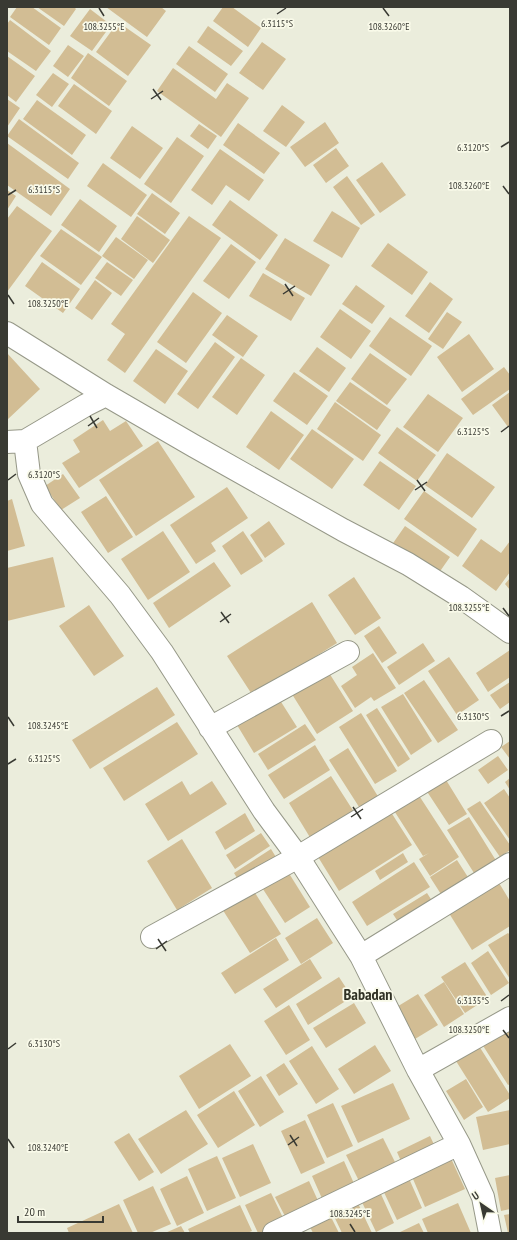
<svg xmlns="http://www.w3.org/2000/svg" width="517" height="1240" font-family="'PT Sans Narrow',sans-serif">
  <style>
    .building { fill: #d2bd94 }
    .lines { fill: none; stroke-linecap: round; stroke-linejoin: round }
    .minor-casing { stroke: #969888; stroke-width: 24 }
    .minor { stroke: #fff; stroke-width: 22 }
    .ticks { fill: none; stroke: #393a33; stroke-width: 1.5 }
    .labels { text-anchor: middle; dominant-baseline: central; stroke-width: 3.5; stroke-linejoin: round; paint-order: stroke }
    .quarter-label { font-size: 16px; font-weight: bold; fill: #313225; stroke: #f9fae9 }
    .ticks-label { font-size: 10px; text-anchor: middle; fill: #393a33; stroke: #f9fae9; stroke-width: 3.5; stroke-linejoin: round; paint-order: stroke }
  </style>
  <rect width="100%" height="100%" fill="#ebeddc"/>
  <path class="building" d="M17 7H32L61 28 49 45 10 17Z
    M37 7H74L76 9 64 26Z
    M106 7H161L166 11 147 37Z
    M223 7H232L261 28 248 47 213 21Z
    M90 9 111 25 92 51 70 36Z
    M10 20 51 51 36 71 7 51V24Z
    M118 22 151 45 128 76 96 52Z
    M208 26 243 51 231 66 197 42Z
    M262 42 286 59 263 90 239 73Z
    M68 45 84 56 68 77 53 66Z
    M189 46 228 74 215 92 176 64Z
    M88 53 127 81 109 106 71 78Z
    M7 56 35 76 16 102 7 95Z
    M173 68 216 99 227 83 249 98 221 137 157 91Z
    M53 73 69 84 52 107 36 95Z
    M74 84 112 111 96 134 58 106Z
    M7 99 20 108 7 127Z
    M37 100 86 135 72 155 23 119Z
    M282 105 305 122 286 147 263 131Z
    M19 119 79 163 68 179 7 136Z
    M325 122 339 143 305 167 290 147Z
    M238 123 280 153 264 174 223 145Z
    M199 124 217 136 208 149 190 136Z
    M132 126 163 148 140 179 110 158Z
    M177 137 204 156 171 203 144 184Z
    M7 143 70 189 51 216 7 185Z
    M336 148 349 166 326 183 313 165Z
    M220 149 264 180 249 201 226 185 212 205 191 190Z
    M382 162 406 195 380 213 356 180Z
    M103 163 147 195 131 217 87 186Z
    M347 176 375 215 361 225 333 187Z
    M7 190 16 196 7 210Z
    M152 193 180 213 165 234 137 214Z
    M80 199 117 226 99 252 61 225Z
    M230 200 278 235 260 260 212 225Z
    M17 206 52 231 7 292V219Z
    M332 211 360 228 342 258 313 241Z
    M137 216 170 240 153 263 121 239Z
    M189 216 221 238 125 373 107 360 125 334 111 324Z
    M61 229 102 257 81 285 40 256Z
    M116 237 148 260 134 279 102 256Z
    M285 238 330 265 311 296 265 269Z
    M388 243 428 272 412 295 371 266Z
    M231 244 256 262 229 299 203 281Z
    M42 262 80 289 63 313 25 286Z
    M107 262 133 280 121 296 95 278Z
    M263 273 305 298 291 321 249 296Z
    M95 280 112 293 92 320 75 308Z
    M430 282 453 299 429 333 405 316Z
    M356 285 385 306 372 324 342 304Z
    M193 292 222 313 186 363 157 342Z
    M340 309 371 331 351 359 320 337Z
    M447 312 462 322 443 349 428 339Z
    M227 315 258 336 243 357 212 335Z
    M390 317 432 346 411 376 369 346Z
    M469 334 494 369 462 392 437 357Z
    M215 342 235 357 198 409 177 394Z
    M317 347 346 368 329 392 299 371Z
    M156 349 188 371 165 404 133 381Z
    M7 353 40 389 7 420Z
    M370 353 407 379 387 405 351 379Z
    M241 358 265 375 237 415 212 397Z
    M504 367 510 375V389L473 415 461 399Z
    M294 372 328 396 307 425 273 401Z
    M350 382 391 410 377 430 336 401Z
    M510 392V426L508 427 492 405Z
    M428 394 463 418 438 452 403 427Z
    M335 402 381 435 363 461 317 429Z
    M271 411 304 435 279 470 246 447Z
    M103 420 110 431 126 421 143 446 79 488 62 463 80 452 73 440Z
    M397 427 436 455 417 481 378 453Z
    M312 429 354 459 332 489 290 459Z
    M158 441 195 497 136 536 99 480Z
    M447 453 495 487 472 518 425 485Z
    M380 461 416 486 399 510 363 485Z
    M63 474 80 498 61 510 45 486Z
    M227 487 248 518 211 543 216 551 196 564 170 525Z
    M424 491 477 529 458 557 404 519Z
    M106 496 133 537 108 553 81 512Z
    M12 499 25 546 7 551V501Z
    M269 521 285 544 265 558 250 535Z
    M405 526 450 557 436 577 391 546Z
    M163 531 190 572 148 600 121 559Z
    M243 531 263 561 241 575 222 546Z
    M481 539 501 553 510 541V572L496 591 462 566Z
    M53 557 65 607 7 621V568Z
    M214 562 231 586 169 628 153 603Z
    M354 577 381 618 355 635 328 595Z
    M510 578V590L505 584Z
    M312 602 337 643 253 696 227 656Z
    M89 605 124 656 94 676 59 626Z
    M379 626 397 653 382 663 364 636Z
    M423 643 435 661 399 685 387 667Z
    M510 650V677L488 692 476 673Z
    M373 653 396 688 374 701 371 697 355 708 341 686 357 675 352 667Z
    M449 657 479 700 457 715 428 671Z
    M326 668 353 711 317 734 290 691Z
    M424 680 458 730 438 743 404 693Z
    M510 682V702L500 709 490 695Z
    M157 687 175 715 90 769 72 740Z
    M276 694 297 727 254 753 234 720Z
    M403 694 432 741 411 755 381 707Z
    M377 708 410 759 398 767 366 715Z
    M361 713 397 771 375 784 339 727Z
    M177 722 198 754 124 801 103 768Z
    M305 724 316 740 268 770 258 754Z
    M510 741V759L501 747Z
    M315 745 330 770 284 799 268 775Z
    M348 748 379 798 361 810 329 760Z
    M498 756 508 770 488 784 478 770Z
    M443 775 467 814 449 825 424 787Z
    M331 776 354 812 311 839 289 803Z
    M510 778V790L505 782Z
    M182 781 190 795 212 781 227 804 168 841 145 804Z
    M504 789 510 798V840L484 803Z
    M418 794 459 857 430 876 419 859 429 853 423 856 393 809Z
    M480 801 510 845V850L500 857 467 809Z
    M387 806 412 845 339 891 315 852Z
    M245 813 255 831 225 850 215 832Z
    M469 817 500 867 479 881 447 830Z
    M261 833 270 846 235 869 226 855Z
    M182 839 212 888 177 910 147 861Z
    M271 849 279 862 242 886 234 873Z
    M403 853 408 862 380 880 375 871Z
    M457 860 473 885 446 902 430 877Z
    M414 862 430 887 367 926 352 902Z
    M285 867 310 907 285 923 259 883Z
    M496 878 510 901V926L472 950 447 910Z
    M250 885 281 934 250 953 219 904Z
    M427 893 436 907 402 928 393 914Z
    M317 918 333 943 301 964 285 938Z
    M508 933 510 935V979L488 945Z
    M276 938 289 960 235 994 221 973Z
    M488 951 509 983 491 995 471 963Z
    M310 959 322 978 276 1008 263 989Z
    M465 962 488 998 465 1013 441 977Z
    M339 977 352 997 308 1025 296 1004Z
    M444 982 464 1014 444 1027 424 995Z
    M418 994 438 1025 415 1039 395 1008Z
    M354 1003 366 1023 326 1048 313 1028Z
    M289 1005 310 1040 286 1055 264 1021Z
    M510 1022V1084L508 1085 480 1041Z
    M230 1044 251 1076 199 1109 179 1076Z
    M375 1045 391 1071 354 1094 338 1069Z
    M312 1046 339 1089 316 1104 289 1061Z
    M479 1046 510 1095V1098L488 1112 456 1061Z
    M284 1063 298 1084 279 1096 266 1075Z
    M261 1076 284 1112 260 1127 238 1091Z
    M466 1079 483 1107 464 1120 446 1091Z
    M393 1083 410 1119 358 1143 341 1106Z
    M234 1091 255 1125 218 1148 197 1115Z
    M333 1103 353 1146 327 1158 307 1115Z
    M186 1110 208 1144 161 1174 138 1139Z
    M510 1110V1144L483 1150 476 1117Z
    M305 1120 325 1163 301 1174 281 1131Z
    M129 1133 154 1172 139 1181 114 1142Z
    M430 1136 438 1153 404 1168 397 1152Z
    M383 1138 398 1168 361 1185 346 1155Z
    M253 1144 271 1183 240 1197 222 1158Z
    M449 1154 465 1189 425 1207 410 1172Z
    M217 1156 236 1198 207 1211 188 1169Z
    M344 1161 356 1188 324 1203 312 1176Z
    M407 1174 422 1208 397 1220 381 1186Z
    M510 1175V1209L501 1211 495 1178Z
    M187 1176 204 1213 177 1226 160 1189Z
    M309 1181 320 1205 287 1220 275 1197Z
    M153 1186 171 1224 150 1233H138L123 1200Z
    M380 1192 394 1223 376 1232 361 1200Z
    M271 1193 285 1222 261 1233H258L245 1205Z
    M355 1197 372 1233H342L330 1208Z
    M458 1203 471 1233H428L422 1219Z
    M119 1204 133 1233H69L67 1228Z
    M240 1205 252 1231 247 1233H190L188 1229Z
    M510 1214V1233H508L504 1215Z
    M330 1215 339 1233H313L309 1225Z
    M419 1223 424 1233H398Z
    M181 1226 185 1233H165Z"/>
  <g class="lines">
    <defs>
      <path id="minor" d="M7 333 106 395 194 446 343 530 408 564 461 597 510 632
        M25 441 29 474 42 504 120 595 162 652 264 811 298 857 361 956 418 1070 459 1144 483 1197 490 1233
        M7 442 25 441 86 405 106 395
        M210 728 348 652
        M152 937 298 857 491 741
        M361 956 510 864
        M418 1070 510 1018
        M274 1233 459 1144"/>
    </defs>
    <use href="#minor" class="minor-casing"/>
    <use href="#minor" class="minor"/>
  </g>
  <path class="ticks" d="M99 8 104 16M383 8 389 16M277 14 286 8M153 89 161 100M151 99 163 91M501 147 509 142M503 186 509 194M8 195 16 190M285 284 293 296M283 294 295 286M8 295 14 304M90 416 97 428M88 426 99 418M501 432 509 426M8 480 16 474M417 480 425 491M415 490 427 482M503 608 509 616M221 612 229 623M220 622 231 614M501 716 509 711M8 717 14 726M8 764 16 759M353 807 361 819M351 817 363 809M158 939 166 951M156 949 167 941M501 1001 509 995M503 1030 509 1038M8 1049 16 1043M290 1135 297 1146M8 1139 14 1148M288 1145 299 1137M350 1224 355 1232"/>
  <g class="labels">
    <g class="quarter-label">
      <text x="368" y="994">Babadan</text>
    </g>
  </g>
  <g class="ticks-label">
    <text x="277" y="27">6.3115°S</text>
    <text x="104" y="30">108.3255°E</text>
    <text x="389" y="30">108.3260°E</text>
    <text x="473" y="151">6.3120°S</text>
    <text x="469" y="189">108.3260°E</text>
    <text x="44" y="193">6.3115°S</text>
    <text x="48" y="307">108.3250°E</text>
    <text x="473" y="435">6.3125°S</text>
    <text x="44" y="478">6.3120°S</text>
    <text x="469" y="611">108.3255°E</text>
    <text x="473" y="720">6.3130°S</text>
    <text x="48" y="729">108.3245°E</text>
    <text x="44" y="762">6.3125°S</text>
    <text x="473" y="1004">6.3135°S</text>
    <text x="469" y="1033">108.3250°E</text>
    <text x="44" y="1047">6.3130°S</text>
    <text x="48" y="1151">108.3240°E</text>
    <text x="350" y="1217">108.3245°E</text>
  </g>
  <rect width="517" height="1240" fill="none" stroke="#393a33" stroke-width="16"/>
  <g transform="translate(481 1204) rotate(326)" stroke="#f9fae9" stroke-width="3" paint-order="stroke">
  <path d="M0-3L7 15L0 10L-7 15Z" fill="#393a33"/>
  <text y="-6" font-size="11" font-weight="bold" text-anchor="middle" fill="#393a33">U</text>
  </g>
  <path d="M18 1216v6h85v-6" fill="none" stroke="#393a33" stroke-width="2"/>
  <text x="24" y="1216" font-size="12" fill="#393a33" stroke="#f9fae9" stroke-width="3" paint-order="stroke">20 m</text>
</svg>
